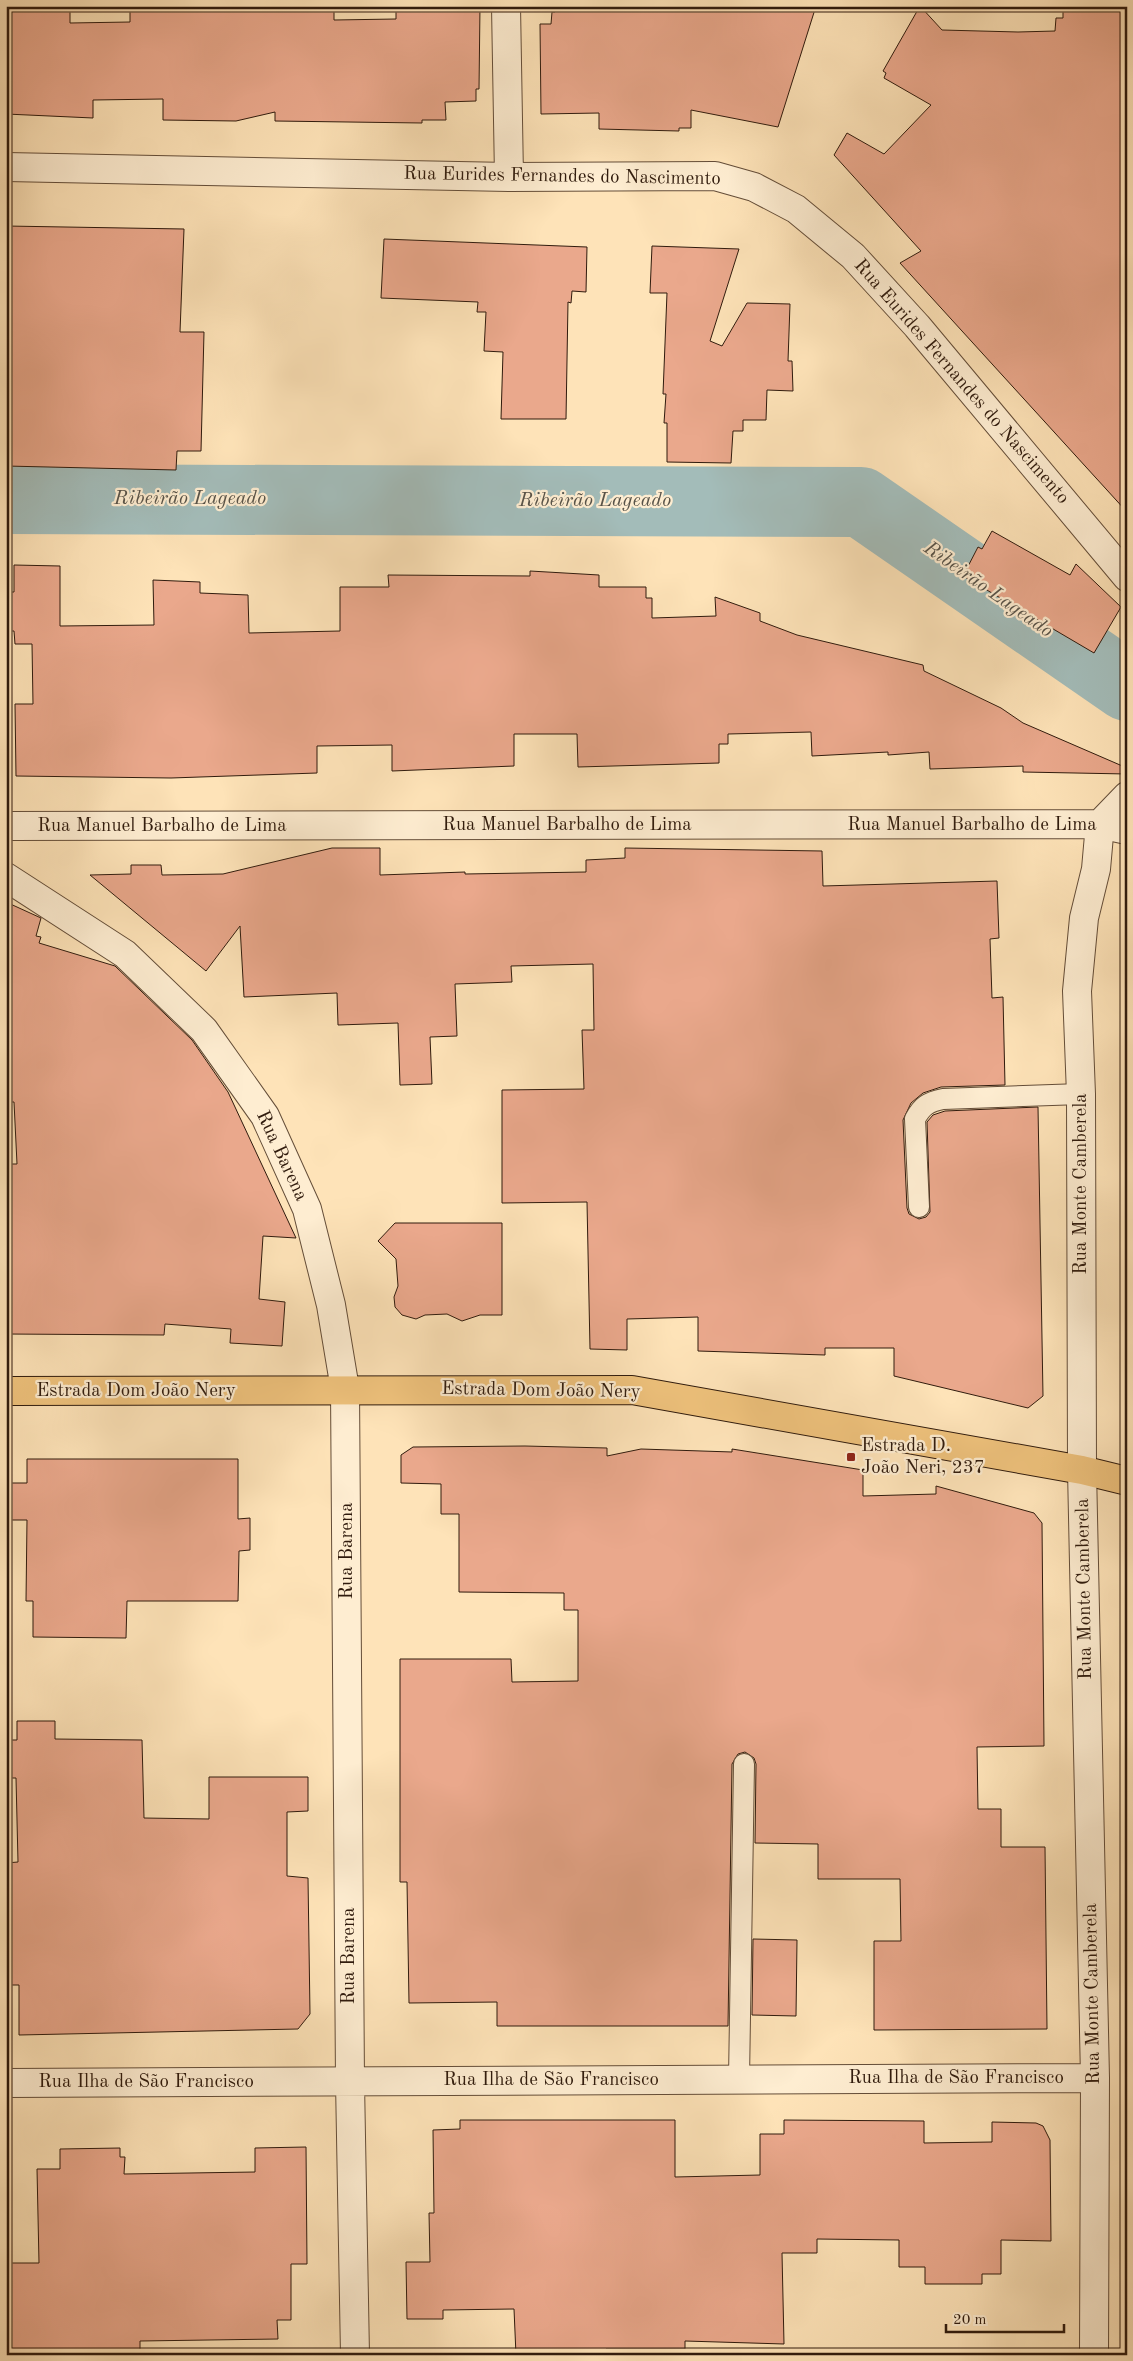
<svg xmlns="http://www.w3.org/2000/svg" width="1133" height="2361" font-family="'Old Standard TT',serif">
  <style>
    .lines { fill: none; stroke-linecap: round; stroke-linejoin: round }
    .river { stroke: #a3bcb9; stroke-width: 70 }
    .building { fill: #eaa88c; stroke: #301b0d }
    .service-casing { stroke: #644d38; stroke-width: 22 }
    .minor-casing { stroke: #644d38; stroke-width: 30 }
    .primary-casing { stroke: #301b0d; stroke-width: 30 }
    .service { stroke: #feedd1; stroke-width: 20 }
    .minor { stroke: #feedd1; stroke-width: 28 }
    .primary { stroke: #efc27c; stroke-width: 28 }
    .poi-dot { fill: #8f2418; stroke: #feedd1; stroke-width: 2 }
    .labels { text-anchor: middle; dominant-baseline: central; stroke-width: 4.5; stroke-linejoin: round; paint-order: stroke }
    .street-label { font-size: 19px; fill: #301b0d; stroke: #feedd1 }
    .poi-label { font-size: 19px; fill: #301b0d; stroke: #feedd1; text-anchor: start }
    .water-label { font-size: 20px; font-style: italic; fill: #585349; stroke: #feedd1 }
  </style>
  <rect width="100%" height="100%" fill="#fee3b8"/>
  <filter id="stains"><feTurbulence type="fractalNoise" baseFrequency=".004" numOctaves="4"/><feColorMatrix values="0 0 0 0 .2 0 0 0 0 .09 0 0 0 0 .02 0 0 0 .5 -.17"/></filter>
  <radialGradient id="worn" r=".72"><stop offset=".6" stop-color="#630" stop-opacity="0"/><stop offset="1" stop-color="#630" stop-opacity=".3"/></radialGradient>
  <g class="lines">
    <path class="river" d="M6 499 861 502 1127 686"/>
  </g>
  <path class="building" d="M6 6H70V23L130 22V6H334V20L396 19V6H480L479 89H476V101L445 102 446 120H422V123L275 121V112L236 121 163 120V99L93 100V118L6 114Z
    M555 6H816L778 127 691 110V128H679V131L599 129V113L541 114 540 24H551L552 12H555Z
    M920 6 942 30 1018 32 1055 31 1056 18H1063V9H1075V6H1127V512L900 263 921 251 834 155 847 133 884 154 931 105 884 78 886 73 883 71Z
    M6 226 184 229 180 332H204L201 451H177L176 470 6 466Z
    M384 239 587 247 586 292 572 291 571 303 568 302 566 419H501L503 352 484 351 486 312H477L478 302 381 298Z
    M652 246 739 249 710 341 722 346 747 303 790 304 788 361H792L793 391 767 390 766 420H743V431H733L731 463 667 462V423H664L666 394H663L667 293H650Z
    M992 531 1070 575 1076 564 1121 607 1094 653 963 576 978 547 982 549Z
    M14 565 60 566V626L154 625 153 580 200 582V593L248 595 249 633 340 631V587H389L388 575 530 576V571L599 575V587H646V598H652V618L716 616 715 597 760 613V621L797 635 923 665 924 671 1001 708 1023 723 1127 768V774L1023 772V766L930 769 929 752 888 755V752L812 756 811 732 728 734V744H719V763L578 767 577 734H514V766L392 771V745L317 746V773L171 778 16 776 15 704H33L32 644H15L14 631H6V592H14Z
    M332 848H380V875L465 872V874L586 872V860L625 858V848L822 851 823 886 997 881 999 938 990 939 992 998 1003 997 1005 1085 941 1087 923 1093 911 1103 903 1120 907 1208 909 1214 919 1219 926 1217 930 1212 927 1122 933 1115 945 1111 1038 1107 1043 1396 1028 1408 894 1376V1348H825V1355L698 1351V1317L627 1319V1350L590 1349 587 1202 502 1203V1090L584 1089 582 1030H594L593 964 511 966 512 982 455 984 457 1036 430 1037 432 1084 400 1085 398 1023 338 1025 337 993 244 997 240 926 206 971 90 875 131 874V865H161L162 875 223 874Z
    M6 902 41 918 36 936 41 937 39 943 115 966 192 1040 228 1092 296 1238 263 1236 259 1299 285 1302 282 1346 230 1343 231 1329 165 1324 164 1335 6 1334V1164H17L14 1102H6Z
    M395 1223H502V1315H480L462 1321 447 1314 425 1315 416 1319 402 1315 395 1307 394 1297 398 1286 396 1259 378 1241Z
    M525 1446 607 1448V1456L641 1449 732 1452V1449L863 1470V1496L936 1494V1486L1034 1513 1042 1523 1044 1746 977 1747 978 1809H1001V1847H1045L1047 2029 874 2030V1941H901L900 1879H818V1844L755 1843 756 1764 754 1758 745 1752 738 1754 732 1764 728 2026H497V2002L409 2003 407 1882H400V1659H511L512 1682 578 1681V1610H564V1593L459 1592V1514H441V1484L401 1483V1455L413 1447Z
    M27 1459H238V1519L250 1518V1550L239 1551 238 1601H127L126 1638 33 1637V1601H26L27 1520H6V1483H27Z
    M17 1721H55V1739L142 1740 144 1818 209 1819V1777H308V1811L287 1812V1876L308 1878 310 2014 298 2029 19 2035V1985H6V1863L18 1862 16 1778H6V1740H17Z
    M753 1939 797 1940 796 2016 752 2015Z
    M460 2120H675V2177L760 2175V2134H784V2120L924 2121V2143L992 2142V2122L1036 2123 1043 2126 1050 2140 1051 2241 1001 2240V2274H982V2284H925V2267H899V2240L817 2239V2253H782L784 2344 685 2341V2349H606V2355H516L514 2309 443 2310V2319H407L406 2262H430L429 2213H434L433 2130 460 2129Z
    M306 2147 307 2264H291V2320H277L278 2339 140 2341V2351L115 2352V2355H6V2263H39L37 2169H60V2149L120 2148V2157H125L124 2174 255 2172V2148Z"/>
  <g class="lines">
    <defs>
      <path id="service" d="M919 1207 915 1119C922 1106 928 1102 943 1099L1081 1094
        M739 2079 744 1764"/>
      <path id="minor" d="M506 6 509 177
        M6 167 509 177 715 176 754 187 796 209 853 256 917 326 1127 577
        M1100 824 1127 796
        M6 826 1100 824 1127 830
        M6 877 125 954 204 1030 265 1116 307 1209 331 1305 345 1389 350 2082 355 2355
        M6 2083 1095 2078
        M1094 2355 1095 2078 1082 1470 1081 1094 1077 991 1084 918 1096 869 1100 824"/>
      <path id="primary" d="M6 1391 632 1390 1082 1470 1127 1481"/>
    </defs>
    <use href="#service" class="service-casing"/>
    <use href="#minor" class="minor-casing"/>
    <use href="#primary" class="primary-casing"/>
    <use href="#service" class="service"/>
    <use href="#minor" class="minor"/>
    <use href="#primary" class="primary"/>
  </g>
  <rect class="poi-dot" x="846" y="1452" width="10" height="10" rx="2.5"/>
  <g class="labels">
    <g class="street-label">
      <text transform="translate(562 177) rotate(1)">Rua Eurides Fernandes do Nascimento</text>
      <text transform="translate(961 382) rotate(49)">Rua Eurides Fernandes do Nascimento</text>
      <text x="567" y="825">Rua Manuel Barbalho de Lima</text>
      <text x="972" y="825">Rua Manuel Barbalho de Lima</text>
      <text x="162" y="826">Rua Manuel Barbalho de Lima</text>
      <text transform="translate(281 1156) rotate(65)">Rua Barena</text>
      <text transform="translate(1081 1184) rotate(-90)">Rua Monte Camberela</text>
      <text x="136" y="1391">Estrada Dom João Nery</text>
      <text transform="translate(541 1391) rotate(1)">Estrada Dom João Nery</text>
      <text transform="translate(347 1551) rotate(-90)">Rua Barena</text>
      <text transform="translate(1085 1589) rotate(-91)">Rua Monte Camberela</text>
      <text transform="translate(349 1956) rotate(-90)">Rua Barena</text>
      <text transform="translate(1093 1994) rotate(-91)">Rua Monte Camberela</text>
      <text x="956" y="2078">Rua Ilha de São Francisco</text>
      <text x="551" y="2080">Rua Ilha de São Francisco</text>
      <text x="146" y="2082">Rua Ilha de São Francisco</text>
    </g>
    <g class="poi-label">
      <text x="861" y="1446">Estrada D.<tspan x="861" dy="22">João Neri, 237</tspan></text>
    </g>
    <g class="water-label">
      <text x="190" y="499">Ribeirão Lageado</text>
      <text x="595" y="501">Ribeirão Lageado</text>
      <text transform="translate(988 590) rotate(35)">Ribeirão Lageado</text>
    </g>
  </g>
  <rect width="1133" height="2361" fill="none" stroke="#fee3b8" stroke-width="25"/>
  <rect x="8" y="8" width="1118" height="2346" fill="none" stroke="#301b0d" stroke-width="2.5"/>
  <rect x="12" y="12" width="1108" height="2336" fill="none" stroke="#301b0d"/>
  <path d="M946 2324v8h118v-8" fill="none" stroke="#301b0d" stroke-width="2.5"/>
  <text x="953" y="2324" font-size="15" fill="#301b0d" stroke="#feedd1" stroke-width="4" paint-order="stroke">20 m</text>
  <rect width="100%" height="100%" filter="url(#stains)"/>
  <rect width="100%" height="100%" fill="url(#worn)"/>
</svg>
